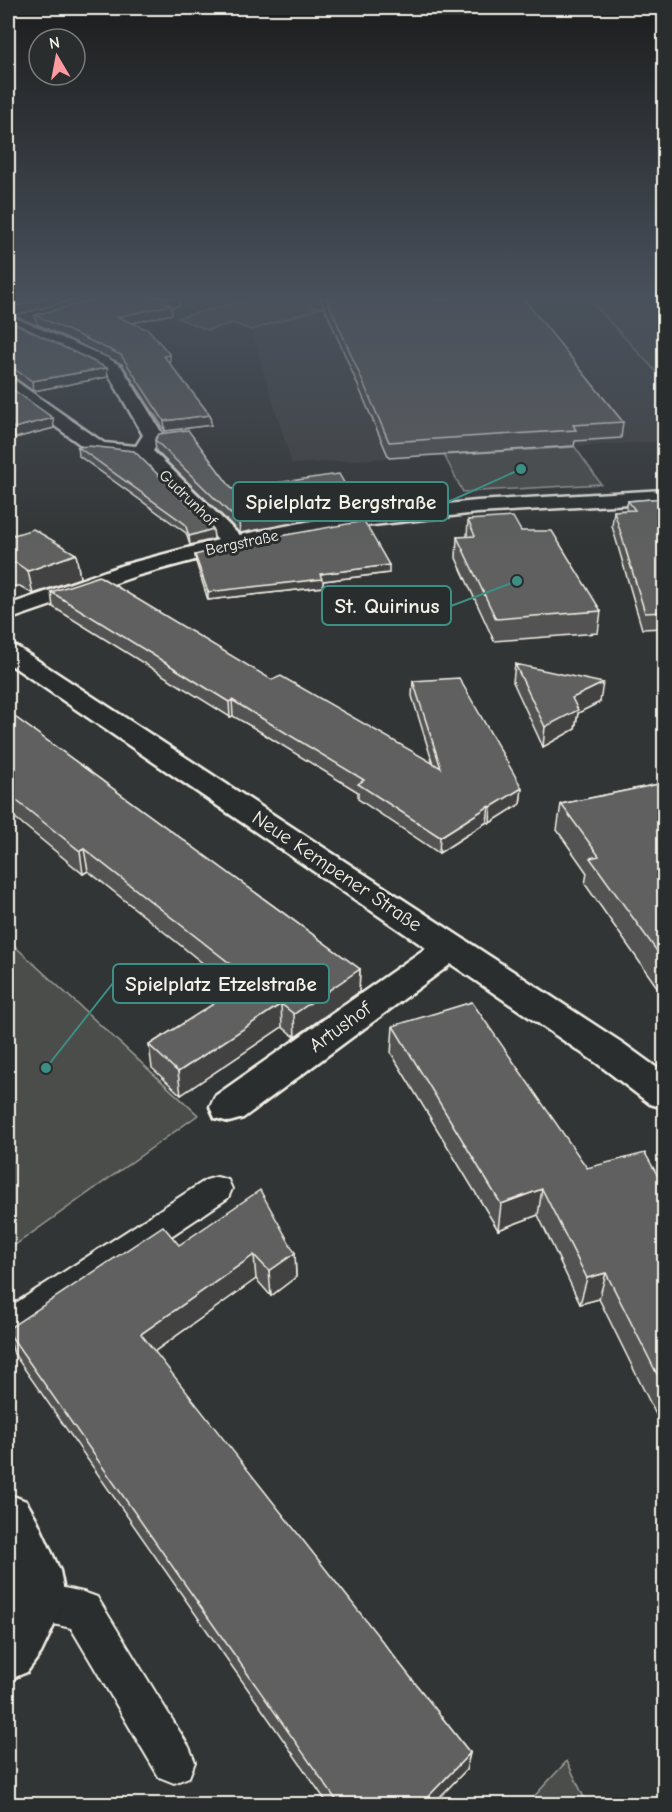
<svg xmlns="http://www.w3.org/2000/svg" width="672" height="1812" font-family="'Comic Neue',sans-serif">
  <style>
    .built { fill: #404242 }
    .green { fill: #4b4d4c; stroke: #a09f9a; stroke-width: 1.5 }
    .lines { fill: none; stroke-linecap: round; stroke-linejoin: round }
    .service-casing { stroke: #f4f1e8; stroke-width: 4 }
    .minor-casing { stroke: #f4f1e8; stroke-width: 5 }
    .service { fill: #2a2d2e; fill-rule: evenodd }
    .minor { fill: #2a2d2e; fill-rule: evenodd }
    .wall { fill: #525352; stroke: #f4f1e8; stroke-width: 1.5 }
    .shaded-wall { fill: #424342; stroke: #f4f1e8; stroke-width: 1.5 }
    .building { fill: #5f605f; stroke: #f4f1e8; stroke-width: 1.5 }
    .labels { text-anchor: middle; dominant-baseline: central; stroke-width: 6; stroke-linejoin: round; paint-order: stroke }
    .far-street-label { font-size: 16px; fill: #f4f1e8; stroke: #2a2d2e }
    .street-label { font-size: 20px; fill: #f4f1e8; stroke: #2a2d2e }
    .leader { fill: none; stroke: #3d8f86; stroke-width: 2 }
    .callout-dot { fill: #3d8f86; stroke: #2a2d2e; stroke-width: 2 }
    .callout { fill: #2a2d2e; stroke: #3d8f86; stroke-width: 2 }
    .callout-label { font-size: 21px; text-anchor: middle; font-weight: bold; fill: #f4f1e8 }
  </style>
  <rect width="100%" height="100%" fill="#323535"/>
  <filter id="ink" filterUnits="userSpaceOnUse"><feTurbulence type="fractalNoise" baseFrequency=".0167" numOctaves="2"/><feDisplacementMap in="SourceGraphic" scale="12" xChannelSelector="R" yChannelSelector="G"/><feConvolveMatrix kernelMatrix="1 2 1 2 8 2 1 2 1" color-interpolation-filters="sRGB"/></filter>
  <g filter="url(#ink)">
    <path class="built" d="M443 297H587L664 380V441L292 464 251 330 324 307 446 301Z"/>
    <path class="green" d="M260 297H308L311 307H324L251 330 232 323 208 330 177 318Z
      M587 297H664V380Z
      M575 447 601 484 463 492 444 455Z
      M8 940 198 1115 8 1250Z
      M567 1761 587 1804H527Z"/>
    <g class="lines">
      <defs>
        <path id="service" d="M217 1177 228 1180 232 1189 228 1198 20 1337 8 1341V1308L206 1180Z
          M36 1582 83 1592 97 1597 189 1747 195 1762 189 1777 174 1783 159 1777 71 1628 36 1620 22 1615 17 1601 22 1587Z"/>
        <path id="minor" d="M13 317 106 357 121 366 163 435 153 451 239 535 347 514 477 501 664 490V502L477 513 347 528 236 549 139 575 8 620V605L123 565 218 540 136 458 92 453 8 392V379L14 380 104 443 136 446 143 435 108 373 8 326V319Z
          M8 644 17 647 624 1044 664 1073V1108L650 1104 598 1064 451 964 243 1118 229 1122 215 1118 210 1107 215 1096 426 948 8 663Z
          M8 1494 26 1501 37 1520 60 1571 63 1586V1601L58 1617 41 1653 27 1672 8 1680V1607L11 1586 8 1570Z"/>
      </defs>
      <use href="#service" class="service-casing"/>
      <use href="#minor" class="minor-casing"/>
      <use href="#service" class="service"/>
      <use href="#minor" class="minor"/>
    </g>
    <path class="wall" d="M320 297H431L435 300H441L437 297H522L623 422 621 438 575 441 574 446 389 458Z
      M180 305 171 307 172 314 132 323 170 365 210 415 211 425 165 431 122 364 37 324 35 315Z
      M8 322 108 377 33 391 15 378 8 377Z
      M8 386 54 428 15 438 8 432Z
      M155 440 232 489 354 511 240 533 156 451Z
      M78 447 213 529 214 539 190 545 186 533 79 456Z
      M664 498V628L642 629 612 526 614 511 626 510 628 501Z
      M468 520 521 531 601 611 598 633 494 641 456 558 457 537H467Z
      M8 532 14 535 76 554 80 578 33 594 20 586H8Z
      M195 555 389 573 323 581V587L208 600 196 562Z
      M51 592 272 680 433 764 412 696 413 681 522 788 520 804 490 823 487 822 439 853 358 799V792L254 728 233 716 230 717 53 607Z
      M515 664 600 702 578 713 575 729 543 747 513 682Z
      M8 712 360 969 359 992 295 1037 282 1027 181 1095 152 1068 149 1045 236 990 88 871 83 874 8 812Z
      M664 783V997L585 884 587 873 557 830 561 804Z
      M393 1026 587 1168 664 1187V1431L599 1299 580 1304 538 1215 498 1230 391 1053Z
      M179 1245 295 1253 296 1277 271 1296 256 1279 154 1352 470 1753 466 1770 433 1804H328L14 1354 8 1334V1329Z"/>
    <path class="shaded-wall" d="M51 297H85L8 317V308Z
      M175 297H179L180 305 171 307 172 314 119 326 118 317 161 301Z
      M170 355V365L164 356Z
      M107 368 108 377 33 391 32 381Z
      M210 415 211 425 165 431 164 421Z
      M53 418 54 428 15 438 14 428Z
      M354 500V511L240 533 239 522Z
      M213 529 214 539 190 545 189 536Z
      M76 554 80 578 33 594 28 571Z
      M389 565V573L323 581V587L208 600V592L320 574Z
      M603 683 600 702 578 713 575 729 543 747 545 727 572 698Z
      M232 700 233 716 230 717 229 702Z
      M522 788 520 804 490 823 491 807Z
      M489 806 487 822 439 853 440 837Z
      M84 849 88 871 83 874 80 851Z
      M360 969 359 992 295 1037 294 1014Z
      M281 1004 282 1027 181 1095 178 1072Z
      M542 1189 538 1215 498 1230 501 1204Z
      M295 1253 296 1277 271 1296 269 1271Z
      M254 1255 256 1279 145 1358 141 1334Z
      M606 1273 599 1299 580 1304 587 1278Z
      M470 1753 466 1770 433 1804H421Z"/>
    <path class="building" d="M8 297H51L8 308Z
      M104 297H175L161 301 171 305 118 317 149 330 170 355 164 356 210 415 164 421 121 355 35 315Z
      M326 297H431L435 300H449L452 297H522L623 422 573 425 576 430 389 442Z
      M10 321 107 368 32 381 14 369 8 368V322Z
      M8 386 53 418 14 428 8 423Z
      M188 430 232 489 339 474 354 500 239 522 155 440 159 434Z
      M89 446 134 451 213 529 189 536 185 524 78 447Z
      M664 498V612L645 613 614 511 635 510 628 501Z
      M513 517 521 531H552L601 611 496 619 457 537 475 536 468 520Z
      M364 521 389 565 320 574 322 579 208 592 195 555 236 544Z
      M33 529 76 554 28 571 16 563H8V532L14 535Z
      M99 576 272 680 281 676 441 768 413 681 459 678 522 788 491 807 489 806 440 837 358 784 364 780 253 713 232 700 229 702 51 592Z
      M515 664 603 683 572 698 578 710 545 727Z
      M8 712 360 969 294 1014 281 1004 178 1072 149 1045 251 980 84 849 80 851 8 794Z
      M664 783V838L662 839 664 841V961L590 858 599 856 561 804Z
      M472 1002 587 1168 645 1153 664 1187V1388L606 1273 587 1278 542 1189 501 1204 393 1026Z
      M260 1190 295 1253 269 1271 254 1255 141 1334 470 1753 421 1804H339L8 1332V1329L163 1226 179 1245Z"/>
  </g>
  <linearGradient id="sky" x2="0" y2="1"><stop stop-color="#1c1d1d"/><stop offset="0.54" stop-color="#49515c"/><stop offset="1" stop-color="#49515c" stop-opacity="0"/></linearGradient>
  <rect width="672" height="551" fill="url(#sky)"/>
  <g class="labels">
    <g class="far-street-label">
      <text transform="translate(188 498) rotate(44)">Gudrunhof</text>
      <text transform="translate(242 543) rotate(-12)">Bergstraße</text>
    </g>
    <g class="street-label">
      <text transform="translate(337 871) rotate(34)">Neue Kempener Straße</text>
      <text transform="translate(340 1027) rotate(-36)">Artushof</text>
    </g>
  </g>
  <path class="leader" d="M521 469L448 502M517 581L451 606M46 1068L113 983"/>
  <g class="callout-dot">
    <circle cx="521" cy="469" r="6"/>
    <circle cx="517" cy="581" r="6"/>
    <circle cx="46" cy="1068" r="6"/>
  </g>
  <g class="callout">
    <rect x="233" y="482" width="215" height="39" rx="6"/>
    <rect x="322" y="586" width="129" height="39" rx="6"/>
    <rect x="113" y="964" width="216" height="39" rx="6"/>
  </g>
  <g class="callout-label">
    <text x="341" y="509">Spielplatz Bergstraße</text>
    <text x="387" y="613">St. Quirinus</text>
    <text x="221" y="991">Spielplatz Etzelstraße</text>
  </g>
  <rect width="672" height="1812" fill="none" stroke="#2a2d2e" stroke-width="30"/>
  <rect x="15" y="15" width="642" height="1782" fill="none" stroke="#f4f1e8" stroke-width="2" filter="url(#ink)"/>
  <g transform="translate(57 57) rotate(350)"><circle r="28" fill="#2a2d2e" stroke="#7b7b78" stroke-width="1.5"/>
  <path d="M0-4.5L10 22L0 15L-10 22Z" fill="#ff9aa2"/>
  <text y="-9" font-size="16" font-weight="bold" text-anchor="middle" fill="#f4f1e8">N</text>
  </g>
</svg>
